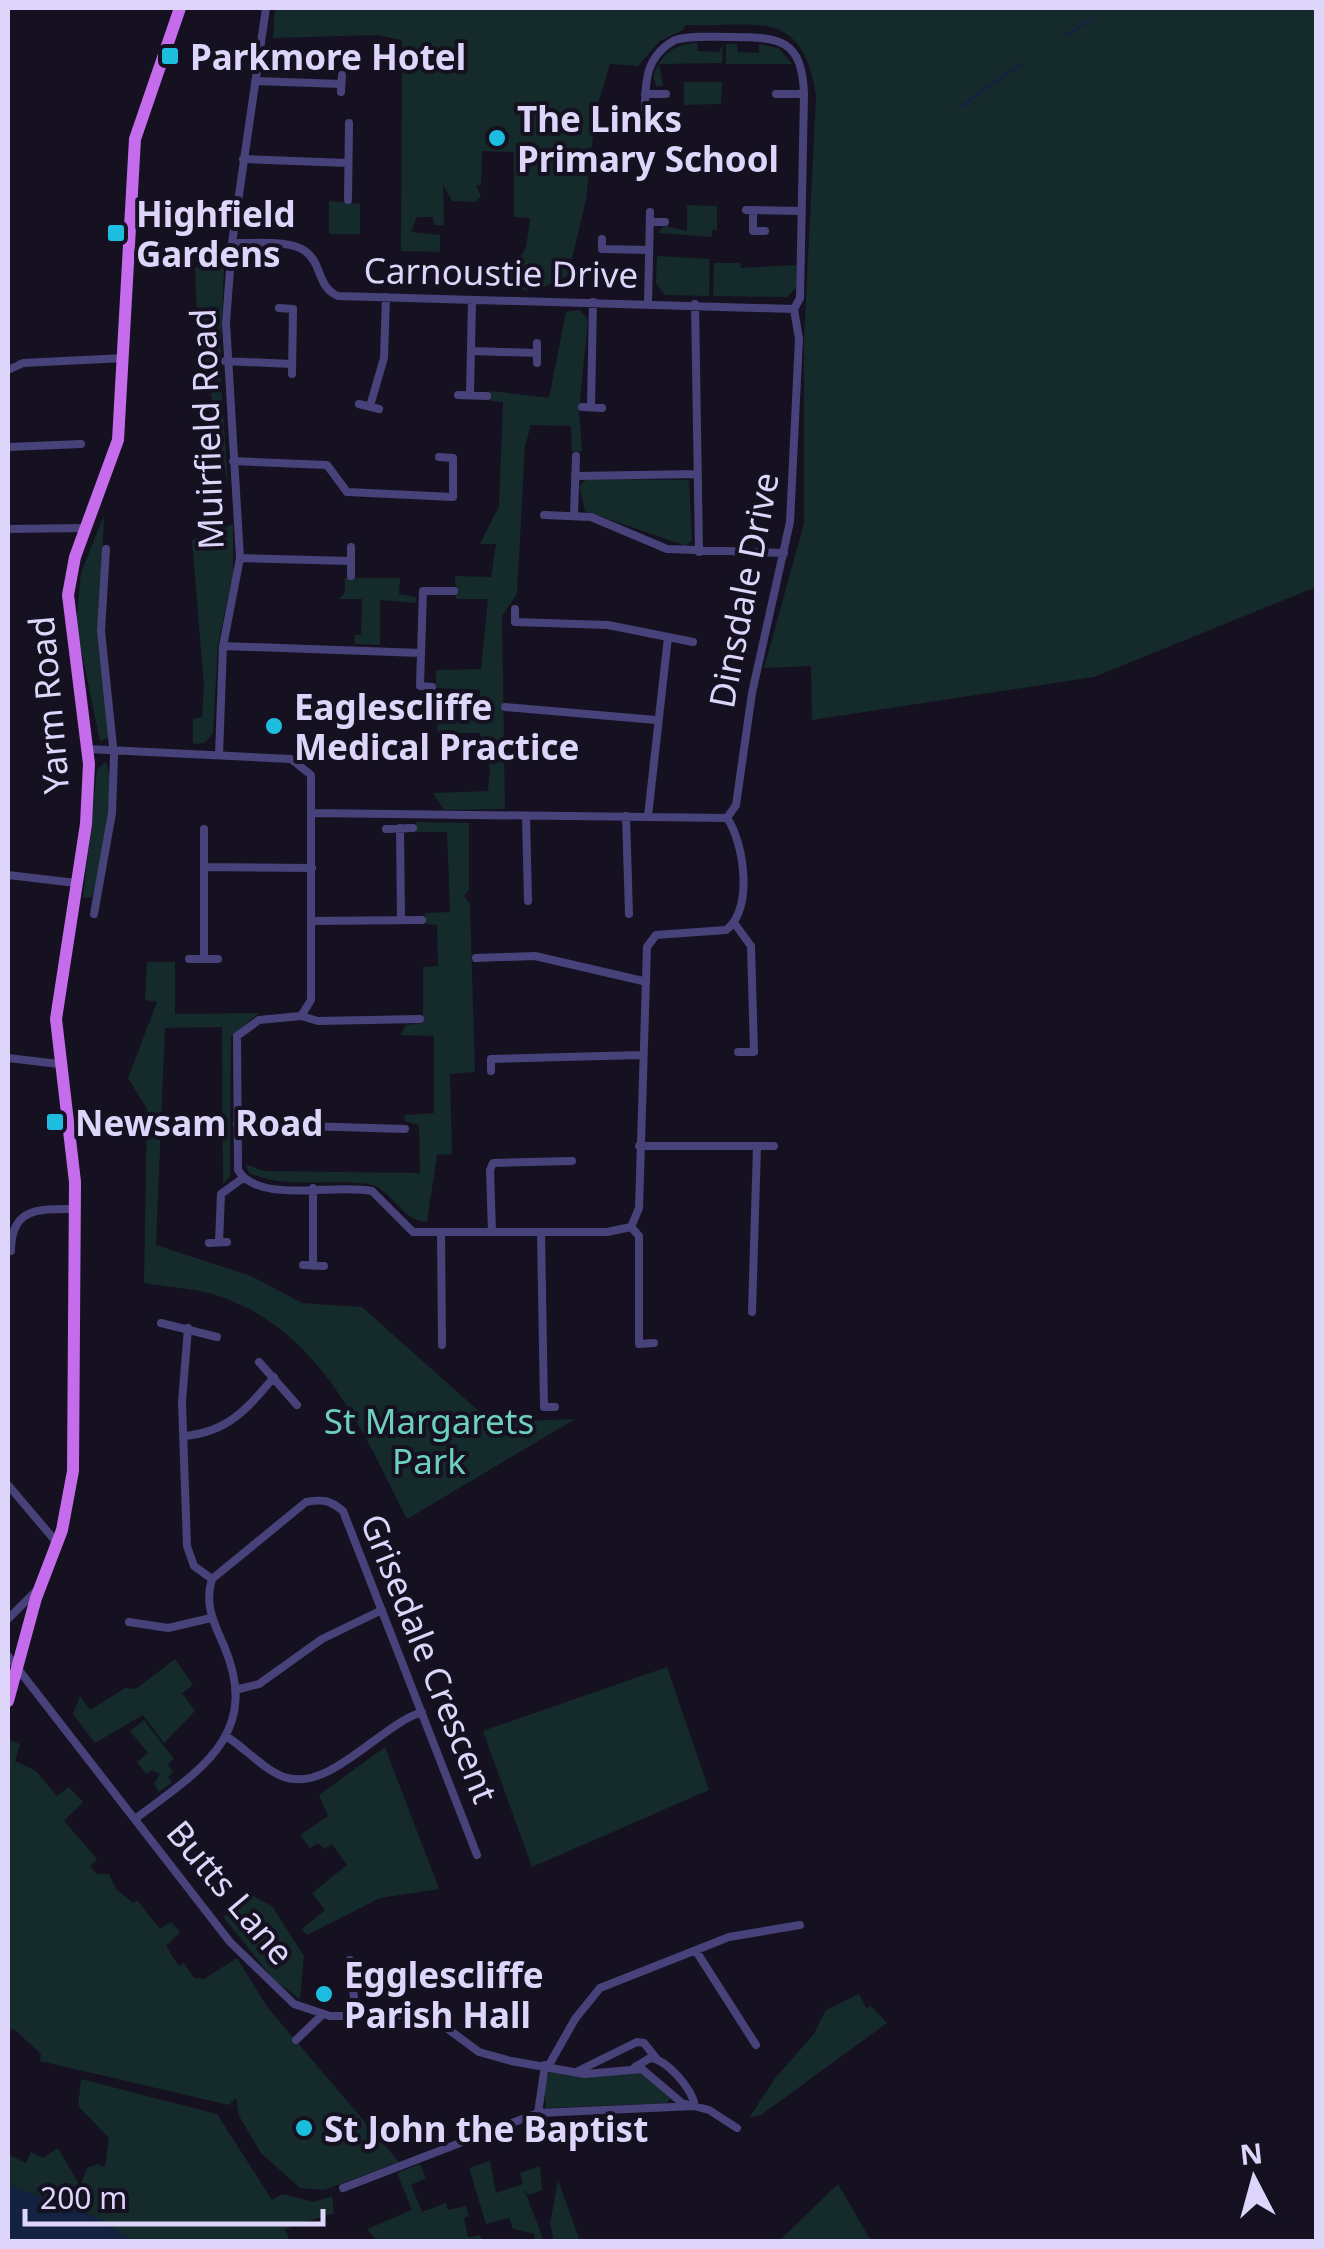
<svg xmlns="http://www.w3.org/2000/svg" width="1324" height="2249" font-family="'Noto Sans',sans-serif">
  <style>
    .green { fill: #152a2b }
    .water { fill: #142242 }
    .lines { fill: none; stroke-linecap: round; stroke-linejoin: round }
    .stream { stroke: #142242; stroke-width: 2.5 }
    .minor { stroke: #48427a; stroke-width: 8 }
    .primary { stroke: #c56cec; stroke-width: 12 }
    .poi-dot { fill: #1dbddf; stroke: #151121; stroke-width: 4 }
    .labels { text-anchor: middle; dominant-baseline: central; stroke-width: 8; stroke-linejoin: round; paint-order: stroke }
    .poi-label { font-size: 35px; font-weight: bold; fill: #ddd6fa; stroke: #151121; text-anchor: start }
    .street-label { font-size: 35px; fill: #ddd6fa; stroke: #151121 }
    .park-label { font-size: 35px; fill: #6cd0bf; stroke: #151121 }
  </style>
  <rect width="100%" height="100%" fill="#151121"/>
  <path class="green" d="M275 8H1316V587L1094 677 812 720 811 666 764 668 804 523V339L816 96C802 7 759 27 685 25L683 30 660 41 638 66 610 64 596 110 586 200 568 275C548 286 523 299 503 282L526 248 530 218 514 217V152L482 151 481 185H476L481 196 476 202 452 201 443 185 444 225H434L433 217H417L411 232 440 235V252L401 251 402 40 377 35 273 38Z
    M697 43 698 51 719 52 723 44 722 63 659 64 663 86H656L653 76C662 54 673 44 697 43Z
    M726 44H737L738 52 759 53V44L779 48 792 64H726Z
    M684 82H722L721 104 684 105Z
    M329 201 360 204V234H329Z
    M687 205 717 206V230H712V237L657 233 665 226 687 231Z
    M657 256 710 259 709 296 665 295 656 283Z
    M714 263H740L741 268 796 265V288L787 297 713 296Z
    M195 267 224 268 220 368 228 485 197 319Z
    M580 310 588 320 579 411 582 451 572 452 571 426 531 425 525 446 517 594 502 616 505 809 444 810 433 793 488 791 490 770 480 733H437L438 721 480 720V690L436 688V670L481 669 488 599H456L455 576 491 577 496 544H480L499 506 503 402 490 401V391L549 398 566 312Z
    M587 479 689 480 692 540 686 546 585 511 579 486Z
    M104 515 98 638 109 737 100 741 76 625 81 573Z
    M233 524V573L218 645 213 733 205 743 193 744V719L202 717 204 686 192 540Z
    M345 578H400L399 594 416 597V603L380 600V645L355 644 354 635H361L362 599H338L345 593Z
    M106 762C119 800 103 858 92 897L83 898 97 769Z
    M416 822 469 823V890L464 896 470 904 475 1072 450 1074 452 1154 437 1155 427 1222C402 1222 392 1188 368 1184 328 1178 287 1190 249 1173L246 1164 263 1171 420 1173 419 1125 404 1121 405 1115 434 1113V1036L400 1035 406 1025 423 1023V967L438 966 437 925 425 924V913L450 912 447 832H416Z
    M147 962H175V1014L259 1013 231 1037 230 1176 223 1185 222 1027 165 1028 156 1245 251 1276 302 1303 362 1307 491 1422 575 1419 407 1519C362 1429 319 1327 213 1294 191 1288 166 1287 144 1283L147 1109 128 1078 157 1002 145 1000Z
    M175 1659 193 1685 182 1693 195 1711 164 1743 143 1715 95 1743 73 1714 80 1696 90 1710 125 1688 136 1689Z
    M667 1667 709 1790 532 1867 483 1731Z
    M144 1720 174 1759 168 1764 173 1772 168 1777 172 1783 159 1792 154 1784 160 1774 152 1770 146 1774 137 1762 148 1753 130 1731Z
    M8 1740 20 1744 15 1761 36 1771 57 1796 69 1787 83 1802 64 1821 97 1859 90 1866 97 1874H109L116 1889 133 1903 137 1900 160 1929 171 1922 180 1932 166 1946 179 1966 184 1963 194 1978 204 1979 237 1958 268 2008 399 2162 324 2190 300 2188 261 2153 239 2116 236 2098 229 2105 40 2061 41 2054 14 2029 8 2031Z
    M385 1747 439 1889 380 1898 307 1935 302 1929 325 1910 312 1893 347 1865 332 1844 324 1849 318 1843 310 1848 300 1835 328 1816 319 1795Z
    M250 1894 272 1906 304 1956 300 1999 275 1981 223 1917Z
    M859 1994 866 2008 871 2006 887 2023 761 2115 749 2118 776 2077 814 2034 826 2010Z
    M550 2071 637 2072 648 2076 670 2099 667 2103 546 2108 544 2087Z
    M81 2079 217 2114 272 2200 282 2194 314 2202 332 2196 334 2213 285 2229 290 2241H133L93 2216 8 2185V2154L26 2163 31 2152 43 2158 58 2148 80 2186 87 2168 97 2164 105 2167 109 2138 78 2106Z
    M490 2161 496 2193 523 2184 520 2173 540 2166 542 2190 528 2195 524 2189 544 2241H534L535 2234 513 2229 509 2218 486 2224 469 2168Z
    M420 2164 426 2178 411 2185 422 2212 446 2203 448 2210 466 2206 469 2216 464 2218 468 2237 480 2235 483 2241H377L367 2229 412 2210 397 2173Z
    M558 2180 580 2241H554L550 2224Z
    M838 2184 871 2241H779Z"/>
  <path class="water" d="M8 2185 93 2216 133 2241H8Z"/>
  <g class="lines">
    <path class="stream" d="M1067 35 1091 20
      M961 106 1021 64"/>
    <path class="minor" d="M255 81 341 84
      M341 92 342 75
      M645 94H666
      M776 94H804
      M645 111C645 80 646 56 675 40 693 35 713 37 731 37 780 37 802 39 804 94L800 298 794 309
      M243 159 348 163
      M348 200 349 123
      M746 210 802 211
      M753 210V231H765
      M650 222H665
      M602 239V249L649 250
      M232 243C252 244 289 239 305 251 323 264 316 286 338 296L794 309
      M648 303 650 212
      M695 304 699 552
      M279 308 293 309 292 374
      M471 351 537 353
      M225 361 292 364
      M537 363V343
      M8 370 23 363 124 358
      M458 395 487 396
      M470 395 472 300
      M359 404 379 409
      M370 406 384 358 386 297
      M582 407 602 408
      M591 407 593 302
      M8 447 81 444
      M233 461 327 465 347 492 453 497V458L439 457
      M575 476 698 474
      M544 515 591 517 667 549 784 553
      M574 515 576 456
      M8 529 86 528
      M240 558 351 561V547
      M351 561V576
      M515 609V622L608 625 693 642
      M223 646 421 653
      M432 687 420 686 423 591H454
      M505 707 656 720
      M88 749 291 759 311 775V1000L301 1016 259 1020 237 1036 238 1170C259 1205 335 1183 372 1191L413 1232H607L631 1227
      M219 755 223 646 240 558 226 323 232 243 266 8
      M313 813 727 818
      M526 816 528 901
      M626 816 629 914
      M648 816 668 637
      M727 818 736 805 752 693 790 522 799 339 794 309
      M400 828 401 920
      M204 829V959
      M386 829 413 828
      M204 867 312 868
      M8 875 76 883
      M94 914 112 813 114 756 101 631 106 549
      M311 921 422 920
      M735 924 751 946 754 1052H738
      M476 958 535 956 643 981
      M189 959H218
      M301 1016 318 1021 420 1019
      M8 1058 59 1064
      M491 1071V1059L641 1055
      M237 1124 405 1129
      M639 1146H774
      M631 1227 639 1208 647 947 656 935 726 930C754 910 744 842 727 818
      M631 1227 639 1236V1344L654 1343
      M441 1232 442 1345
      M492 1232 490 1170 493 1163 572 1161
      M541 1232 544 1407H555
      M219 1242 221 1194 243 1178
      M209 1243 227 1242
      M11 1251C11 1207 39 1209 75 1209
      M303 1265 324 1266
      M313 1266V1188
      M752 1312 757 1146
      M161 1323 217 1337
      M188 1328 182 1402 187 1546 194 1566 212 1579
      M259 1362 297 1405
      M185 1436C228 1432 247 1409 274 1377
      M8 1485 58 1544
      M8 1619 36 1591
      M129 1622 168 1628 211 1618
      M8 1656 230 1942 294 2004 330 2016 429 2015 479 2052 511 2061 585 2074 642 2069 682 2103 709 2110 737 2128
      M239 1689 259 1684 322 1639 382 1610
      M226 1736C245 1748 263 1769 284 1777 329 1793 380 1725 422 1712
      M135 1819C200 1770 262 1735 224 1646 214 1623 204 1605 212 1579L306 1502C323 1499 330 1500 343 1511L477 1855
      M696 1951 756 2045
      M350 1960 356 2017
      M296 2040 322 2015
      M549 2065 575 2019 600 1988 729 1937 800 1925
      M576 2072 637 2042 644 2043 656 2058
      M538 2113 695 2106C692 2089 668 2060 650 2058L635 2067
      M343 2188 538 2113 545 2065"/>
    <path class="primary" d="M8 1701 36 1598 62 1530 73 1471 75 1182 56 1019 86 824 89 764 68 595 75 557 118 440 135 139 180 8"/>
  </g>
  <g class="poi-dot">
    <rect x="160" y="46" width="20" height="20" rx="5"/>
    <circle cx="497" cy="138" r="10"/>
    <rect x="106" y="223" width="20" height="20" rx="5"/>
    <circle cx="274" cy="726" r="10"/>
    <rect x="45" y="1112" width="20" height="20" rx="5"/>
    <circle cx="324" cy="1994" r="10"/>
    <circle cx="304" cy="2128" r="10"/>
  </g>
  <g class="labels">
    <g class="poi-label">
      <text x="190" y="56">Parkmore Hotel</text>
      <text x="517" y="118">The Links<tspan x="517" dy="40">Primary School</tspan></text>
      <text x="136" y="213">Highfield<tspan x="136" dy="40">Gardens</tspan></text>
      <text x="294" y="706">Eaglescliffe<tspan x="294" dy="40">Medical Practice</tspan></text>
      <text x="75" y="1122">Newsam Road</text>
      <text x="344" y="1974">Egglescliffe<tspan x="344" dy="40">Parish Hall</tspan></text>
      <text x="324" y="2128">St John the Baptist</text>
    </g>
    <g class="street-label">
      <text transform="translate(501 272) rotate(1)">Carnoustie Drive</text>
      <text transform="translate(206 429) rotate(-92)">Muirfield Road</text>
      <text transform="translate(743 590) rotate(-79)">Dinsdale Drive</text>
      <text transform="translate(48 705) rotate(-95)">Yarm Road</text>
      <text transform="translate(430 1658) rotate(68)">Grisedale Crescent</text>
      <text transform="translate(231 1892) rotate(50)">Butts Lane</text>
    </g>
    <g class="park-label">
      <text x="429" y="1420">St Margarets<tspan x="429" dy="40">Park</tspan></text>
    </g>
  </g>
  <rect width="1324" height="2249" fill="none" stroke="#ddd6fa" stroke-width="20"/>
  <g transform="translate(1254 2179) rotate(354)" stroke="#151121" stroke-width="8" paint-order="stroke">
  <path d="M0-8L18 38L0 25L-18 38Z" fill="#ddd6fa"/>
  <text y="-15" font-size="28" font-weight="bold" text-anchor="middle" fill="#ddd6fa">N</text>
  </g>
  <path d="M25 2209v15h298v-15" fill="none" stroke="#ddd6fa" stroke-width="5"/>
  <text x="40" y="2209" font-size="30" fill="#ddd6fa" stroke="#151121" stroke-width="8" paint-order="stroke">200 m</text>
</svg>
